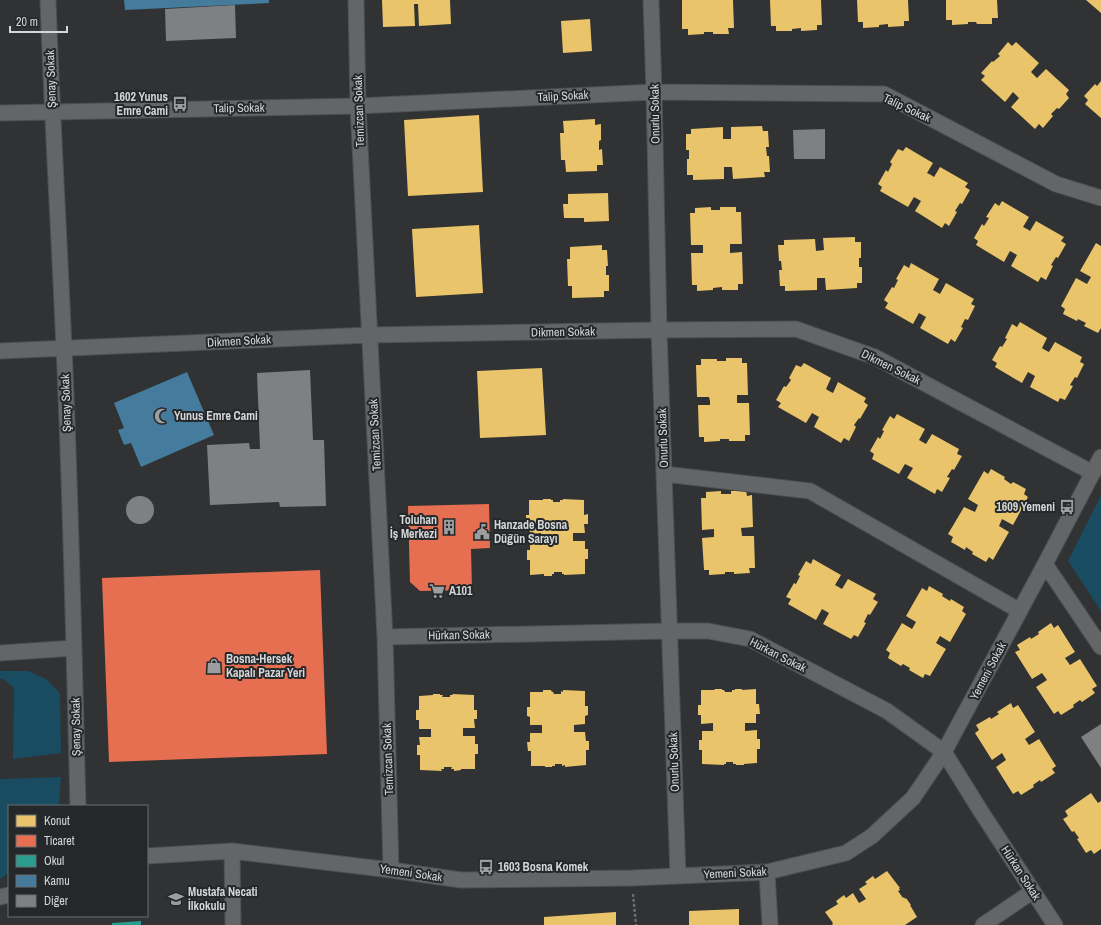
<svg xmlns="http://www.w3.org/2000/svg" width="1101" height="925" font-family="'Archivo Narrow',sans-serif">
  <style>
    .green { fill: #1a4c61 }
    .homes { fill: #e9c46a }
    .shops { fill: #e76f51 }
    .schools { fill: #2a9d8f }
    .public { fill: #457b9d }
    .building { fill: #7e8081 }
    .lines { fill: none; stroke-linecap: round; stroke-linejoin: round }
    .minor-casing { stroke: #4e5050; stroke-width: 17 }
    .path { stroke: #6a6b6c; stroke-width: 2.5; stroke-dasharray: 3 2; stroke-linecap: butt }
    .minor { stroke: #636566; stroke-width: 15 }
    .labels { text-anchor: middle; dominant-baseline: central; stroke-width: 4; stroke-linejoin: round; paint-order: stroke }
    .street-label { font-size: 12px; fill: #d5d7d9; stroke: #25282a }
    .poi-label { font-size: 12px; font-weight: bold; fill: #d5d7d9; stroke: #25282a; text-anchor: start }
  </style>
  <rect width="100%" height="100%" fill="#303233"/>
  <path class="green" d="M1101 495V611L1068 561Z
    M0 671H28L46 679 60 693 61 753 13 759 14 688 3 679H0Z
    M61 777 59 806H9V873L0 879V779Z"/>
  <path class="homes" d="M382 0H450L451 24 419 26 418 4H414L415 26 383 27Z
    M682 0H733L734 28H728L729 34H713V32H704V34L688 35V29H682Z
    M770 0H821L822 25H817V30L801 31V28L792 29V31H776V26H771Z
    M857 0H908L909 21H904V26L888 27V24L879 25V27L863 28V22H858Z
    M946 0H997L998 18H992V24H977L976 22H968V24L952 25V20H946Z
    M1086 0H1101V13Z
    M590 19 592 51 563 53 561 21Z
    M1008 42 1012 46 1016 42 1039 63 1031 72 1037 78 1046 69 1069 90 1066 94 1069 98 1059 109 1057 108 1051 114 1053 116 1043 128 1039 124 1035 129 1011 107 1019 98 1013 92 1005 102 981 80 985 76 981 73 992 61 993 62 1000 56 998 54Z
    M1101 81V118L1085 104 1088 100 1084 96 1095 84 1097 86Z
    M479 115 483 192 408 196 404 120Z
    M595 119V125L601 124V140L599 141V150L602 149 603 165H597V171L566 172 565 160H561L560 133H564L563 121Z
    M762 126 763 131H768L769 147H766L767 156H769L770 172H764L765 177 733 179 732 167H724V179L693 180V175H687V159H689V150H686V134H691V129L723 127V139H731V127Z
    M906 147 933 163 927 173 931 175 934 177 940 167 968 183 965 187 970 190 962 204 960 203 955 211 957 212 949 226 945 223 942 228 915 211 921 201 914 197 908 207 880 191 882 187 878 184 886 170 888 172 892 164 890 162 898 149 903 151Z
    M608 193 609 221 584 222V218H564L563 204H568V194Z
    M1002 201 1029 217 1023 227 1027 229 1030 231 1036 221 1064 237 1061 241 1066 244 1058 258 1056 257 1051 265 1053 266 1046 280 1041 277 1038 282 1011 266 1017 255 1010 251 1004 262 976 245 978 241 974 238 982 224 984 226 989 218 986 217 995 203 999 206Z
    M711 207V210H720V207H736V212H741L742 244H730V253L742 252 743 284H738V290H722V287L713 288V290L697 291V285H692L691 253H703V245H691L690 213H695V208Z
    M479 225 483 293 416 297 412 229Z
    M855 237V242H861V258H859V267H862V283H857V288L826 290 825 278H817V290L785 291V286H780L779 270H782L781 261H779L778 245H784V240L815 239 816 251 824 250 823 238Z
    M1096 243 1101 246V328L1098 333 1084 326 1086 323 1078 319 1077 321 1063 314 1065 309 1061 306 1076 278 1087 284 1091 277 1080 271Z
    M602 245V250H607L608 266H606V275H609V291H604V297L572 298V286H568L567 259H570V247Z
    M911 263 939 279 933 290 940 294 946 283 974 299 971 304 975 306 968 320 965 319 961 327 963 328 955 342 951 339 948 344 920 328 926 317 919 313 913 324 885 308 888 303 884 300 892 287 894 288 898 280 896 279 904 265 909 268Z
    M1020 322 1047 338 1042 348 1045 350 1049 352 1055 342 1082 357 1080 362 1084 364 1077 378 1075 377 1070 385 1073 386 1065 400 1060 398 1058 402 1030 387 1035 376 1028 372 1022 383 995 367 997 363 992 360 1000 346 1002 347 1007 339 1005 338 1012 324 1017 327Z
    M726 358H742V363H747L748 395H737V403H749L750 435H745V441H729V439H720V441L704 442V437H699L698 405H710V401L709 397H697L696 365H701V359H717V361H726Z
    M804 363 831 378 826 389 829 391 833 393 838 382 866 398 864 402 868 405 860 419 859 418 854 425 856 427 849 441 844 438 841 443 814 427 819 417 812 413 806 423 778 407 781 403 776 400 784 386 786 387 791 380 789 378 796 365 801 367Z
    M542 368 546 435 480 438 477 371Z
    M897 414 925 429 919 440 926 444 932 434 959 449 957 454 962 456 954 470 952 469 947 477 950 478 942 492 937 489 935 494 907 478 913 468 905 464 899 474 872 459 874 454 870 451 878 437 880 439 884 431 882 430 890 416 894 419Z
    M991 469 1005 477 1004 479 1011 484 1013 482 1026 489 1024 494 1028 497 1013 525 1002 519 999 526 1009 532 993 560 989 557 986 562 972 554 973 552 966 547 965 550 951 542 953 537 948 534 964 507 975 512 978 505 968 499 984 471 988 474Z
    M746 490 747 496 752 495 753 527 741 528 742 536H754L755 568H749L750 573 734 574V572H725V574L709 575V570H704L702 538 714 537V529L702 530 701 498H706V492L721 491V494H731V491Z
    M543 499H551V500H553V502H560V500H563V499L584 500V515L588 514V524H584L585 533H573V541H585V549H588V559H585V574L564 575V574H562V572H554V574H552V576H544V574L530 575V560H527V550H530V542L541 541V533L530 534 529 525H526V515H529V500H543Z
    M813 559 841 575 835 585 842 589 848 579 876 594 873 599 878 602 870 615 868 614 864 622 866 623 858 637 854 635 851 639 823 624 829 613 822 609 816 620 788 604 791 599 786 597 794 583 796 584 800 576 798 575 806 561 811 564Z
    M929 586 943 594 942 596 950 601 951 599 964 607 962 611 966 614 950 642 940 636 936 643 946 649 930 676 925 674 923 678 909 670 910 668 903 664 901 666 888 658 890 653 886 650 902 623 912 629 916 622 906 616 922 588 927 591Z
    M1051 623 1054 628 1058 625 1075 652 1065 658 1070 665 1080 659 1097 686 1092 689 1095 693 1082 702 1080 700 1073 705 1074 707 1061 715 1058 711 1054 714 1036 687 1047 680 1042 673 1032 679 1015 652 1020 650 1017 645 1030 637 1031 639 1039 634 1038 632Z
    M715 689H722V690H724L725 692H732V690H735V689H742V690L756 689V704H759L760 714H756V723H745V731L757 730V739H760V749H757V763L744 764V765H736V764H733V762H726V764H724V765L702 764V750H699V740H702V731H713V723L701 724V715H698V705H701V690H714Z
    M543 690H551V691L553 692 554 694H561V691L563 692V690L585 691V706H588V715L585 716V724L574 725V732H585L586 741H589V750H586V765L565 767V765L562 766V764H555V766H552V767H545V766H531V751H528L527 742H530V733H542V725H530V717L527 716V707H530V692H543Z
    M433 694H440V695H443L442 697H450V695H453L452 694 474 695V710H477V719H474L475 728H463V736H475V744H478V754H475V769H461V770L454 771V769H451L452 767H444V769H441L442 771 420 770V755H417V745H420L419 737H431V729H419V720H416V710H419V696L433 695Z
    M1011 703 1013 708 1018 705 1035 732 1025 739 1029 745 1039 739 1056 766 1052 769 1055 773 1041 782 1040 780 1033 785 1034 787 1021 795 1018 791 1013 794 996 767 1006 760 1002 753 992 760 975 733 979 730 976 725 990 717 991 719 999 714 997 712Z
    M1091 793 1098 803 1101 801V849L1094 854 1091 850 1086 853 1077 839 1079 838 1074 831 1072 832 1063 819 1068 816 1065 811Z
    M887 871 900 888H899L900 890 898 891 903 898 904 897 905 899 906 898 911 905H910L917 917 905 925H833L832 924 833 923 825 912 838 904 836 901 844 895 846 898 853 893 859 903 866 899 859 889 867 884 865 882 873 876 875 879Z
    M739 909V925H689V911Z
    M616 912V925H544V917Z"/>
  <path class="shops" d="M489 504 490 548 471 549 472 590 420 591 410 582 408 506Z
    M320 570 327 754 109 762 102 578Z"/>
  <path class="schools" d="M141 921V925H112V923Z"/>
  <path class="public" d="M124 0H269V3L125 10Z
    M187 372 214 435 141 467 131 443 124 445 118 430 124 428 114 403Z"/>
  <path class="building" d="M235 5 236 38 166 41 165 9Z
    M825 129V159H794L793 130Z
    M310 370 313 440H324L326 506 280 507 279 502 210 505 207 445 249 443 250 449H260L257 373Z
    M126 510a14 14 0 1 1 28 0a14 14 0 1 1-28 0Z
    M1101 724V768L1081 737Z"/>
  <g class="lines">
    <defs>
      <path id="minor" d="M48 0C52 116 59 232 64 348 71 501 74 653 78 806
        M356 0 358 106 385 637 391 870
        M651 0 654 92 659 330 678 876
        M0 113 358 106 654 92 884 94 1056 184 1101 198
        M0 351 370 335 659 330 796 329 875 357 1093 473
        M664 474 810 491 1020 611
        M1045 564 1101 647
        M385 637 669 631H708L750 639 887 711 944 752 980 810 1055 925
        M0 653 74 648
        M232 851 233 925
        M147 856 232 851 391 870 461 880 632 878 767 872 846 853 872 836 913 798 944 752 1045 564 1101 457
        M767 872 770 925
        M0 897 9 895
        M983 925 1033 891"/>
    </defs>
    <use href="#minor" class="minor-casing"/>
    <path class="path" d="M633 894 636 925"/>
    <use href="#minor" class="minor"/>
  </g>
  <defs>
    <symbol id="bus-bare" viewBox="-9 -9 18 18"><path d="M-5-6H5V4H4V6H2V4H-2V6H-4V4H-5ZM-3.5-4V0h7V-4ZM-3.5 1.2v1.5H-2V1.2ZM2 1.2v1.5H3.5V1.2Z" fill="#9b9d9f" stroke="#25282a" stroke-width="2.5" paint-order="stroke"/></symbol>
    <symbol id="mosque-bare" viewBox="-9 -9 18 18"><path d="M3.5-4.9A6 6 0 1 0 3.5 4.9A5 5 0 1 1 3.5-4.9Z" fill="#9b9d9f" stroke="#25282a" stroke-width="2.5" paint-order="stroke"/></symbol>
    <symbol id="building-bare" viewBox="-9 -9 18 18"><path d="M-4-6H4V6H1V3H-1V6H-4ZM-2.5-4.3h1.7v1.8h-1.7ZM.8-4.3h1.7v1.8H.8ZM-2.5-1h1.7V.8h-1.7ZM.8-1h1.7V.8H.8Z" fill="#9b9d9f" stroke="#25282a" stroke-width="2.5" paint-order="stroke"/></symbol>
    <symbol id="civic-bare" viewBox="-9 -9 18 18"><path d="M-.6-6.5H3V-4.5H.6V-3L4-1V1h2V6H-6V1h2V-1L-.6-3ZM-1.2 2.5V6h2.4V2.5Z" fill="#9b9d9f" stroke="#25282a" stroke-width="2.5" paint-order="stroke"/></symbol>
    <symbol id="supermarket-bare" viewBox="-9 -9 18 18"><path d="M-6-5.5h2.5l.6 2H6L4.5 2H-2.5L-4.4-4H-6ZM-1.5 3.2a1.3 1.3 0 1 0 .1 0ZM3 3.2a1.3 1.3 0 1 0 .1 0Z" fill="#9b9d9f" stroke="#25282a" stroke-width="2.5" paint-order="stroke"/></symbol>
    <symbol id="shop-bare" viewBox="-9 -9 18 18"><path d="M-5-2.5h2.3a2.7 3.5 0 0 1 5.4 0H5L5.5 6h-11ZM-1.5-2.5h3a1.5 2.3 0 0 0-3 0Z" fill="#9b9d9f" stroke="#25282a" stroke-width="2.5" paint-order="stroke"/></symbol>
    <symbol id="school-bare" viewBox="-9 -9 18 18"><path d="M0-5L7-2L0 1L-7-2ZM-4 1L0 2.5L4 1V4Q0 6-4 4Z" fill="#9b9d9f" stroke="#25282a" stroke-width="2.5" paint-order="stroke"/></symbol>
  </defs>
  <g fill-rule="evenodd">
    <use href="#bus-bare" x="169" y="93" width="22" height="22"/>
    <use href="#mosque-bare" x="151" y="405" width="22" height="22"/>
    <use href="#bus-bare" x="1056" y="496" width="22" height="22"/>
    <use href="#building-bare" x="438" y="516" width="22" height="22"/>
    <use href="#civic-bare" x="471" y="521" width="22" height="22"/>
    <use href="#supermarket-bare" x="426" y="580" width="22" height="22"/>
    <use href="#shop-bare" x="203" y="655" width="22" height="22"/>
    <use href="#bus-bare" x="475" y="856" width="22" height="22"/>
    <use href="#school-bare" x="165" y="888" width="22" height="22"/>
  </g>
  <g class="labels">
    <g class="street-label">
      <text transform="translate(51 79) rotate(-92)">Şenay Sokak</text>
      <text transform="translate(563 96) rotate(-3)">Talip Sokak</text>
      <text transform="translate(239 108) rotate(-1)">Talip Sokak</text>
      <text transform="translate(907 108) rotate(25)">Talip Sokak</text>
      <text transform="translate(359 111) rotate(-92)">Temizcan Sokak</text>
      <text transform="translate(655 114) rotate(-91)">Onurlu Sokak</text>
      <text transform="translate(563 332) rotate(-1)">Dikmen Sokak</text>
      <text transform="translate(239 341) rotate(-3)">Dikmen Sokak</text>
      <text transform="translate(891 367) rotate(26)">Dikmen Sokak</text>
      <text transform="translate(66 403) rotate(-92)">Şenay Sokak</text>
      <text transform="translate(375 435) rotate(-93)">Temizcan Sokak</text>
      <text transform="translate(663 438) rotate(-92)">Onurlu Sokak</text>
      <text transform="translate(459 635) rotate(-1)">Hürkan Sokak</text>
      <text transform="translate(778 655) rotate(27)">Hürkan Sokak</text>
      <text transform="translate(988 671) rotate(-62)">Yemeni Sokak</text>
      <text transform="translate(76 727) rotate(-91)">Şenay Sokak</text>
      <text transform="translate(388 759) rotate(-92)">Temizcan Sokak</text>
      <text transform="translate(674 762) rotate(-92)">Onurlu Sokak</text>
      <text transform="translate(411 873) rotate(8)">Yemeni Sokak</text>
      <text transform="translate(735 873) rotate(-3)">Yemeni Sokak</text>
      <text transform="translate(1021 873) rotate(57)">Hürkan Sokak</text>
    </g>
    <g class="poi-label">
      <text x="168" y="97" text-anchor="end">1602 Yunus<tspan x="168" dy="14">Emre Cami</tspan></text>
      <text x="174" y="416">Yunus Emre Cami</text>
      <text x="1055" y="507" text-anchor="end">1609 Yemeni</text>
      <text x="437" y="520" text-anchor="end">Toluhan<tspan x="437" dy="14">İş Merkezi</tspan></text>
      <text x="494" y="525">Hanzade Bosna<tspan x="494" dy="14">Düğün Sarayı</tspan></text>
      <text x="449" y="591">A101</text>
      <text x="226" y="659">Bosna-Hersek<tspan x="226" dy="14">Kapalı Pazar Yeri</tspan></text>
      <text x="498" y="867">1603 Bosna Komek</text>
      <text x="188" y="892">Mustafa Necati<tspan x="188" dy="14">İlkokulu</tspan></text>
    </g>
  </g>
  <rect x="8" y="805" width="140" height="112" fill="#25282a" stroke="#6b6e70"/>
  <rect x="16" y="815" width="20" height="12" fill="#e9c46a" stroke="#6b6e70"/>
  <text x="44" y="825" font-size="12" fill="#d5d7d9">Konut</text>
  <rect x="16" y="835" width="20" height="12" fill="#e76f51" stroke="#6b6e70"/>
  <text x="44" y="845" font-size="12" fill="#d5d7d9">Ticaret</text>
  <rect x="16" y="855" width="20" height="12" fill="#2a9d8f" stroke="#6b6e70"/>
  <text x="44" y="865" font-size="12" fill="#d5d7d9">Okul</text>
  <rect x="16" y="875" width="20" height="12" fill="#457b9d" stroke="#6b6e70"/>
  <text x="44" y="885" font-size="12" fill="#d5d7d9">Kamu</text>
  <rect x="16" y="895" width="20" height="12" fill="#7e8081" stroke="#6b6e70"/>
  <text x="44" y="905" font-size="12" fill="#d5d7d9">Diğer</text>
  <path d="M10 26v6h57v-6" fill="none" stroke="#d5d7d9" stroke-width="2"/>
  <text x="16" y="26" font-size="12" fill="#d5d7d9" stroke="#25282a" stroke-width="3" paint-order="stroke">20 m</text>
</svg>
